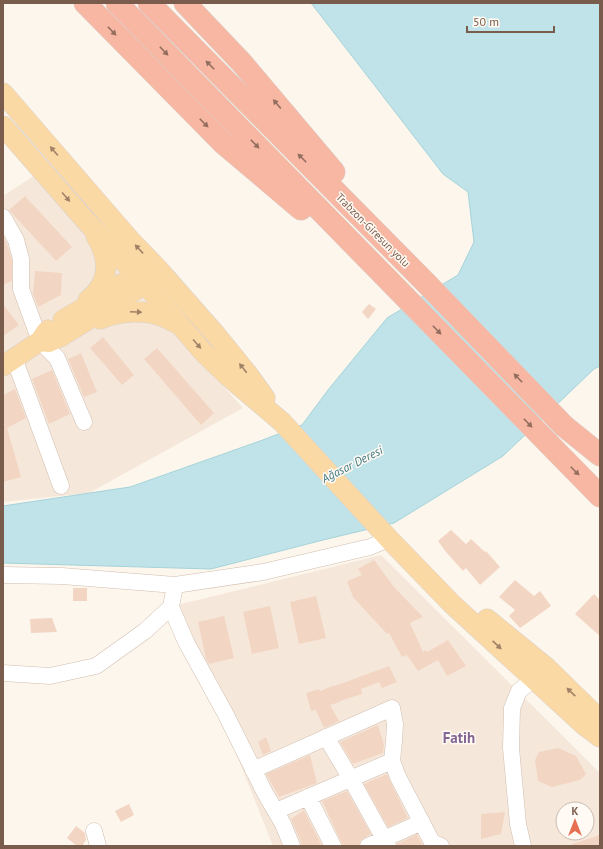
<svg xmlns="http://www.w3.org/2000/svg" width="603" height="849" font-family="'PT Sans',sans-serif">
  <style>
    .residential { fill: #f5e8da; fill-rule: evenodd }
    .water { fill: #bfe3e8; stroke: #a5d3da }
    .building { fill: #f3d5c3 }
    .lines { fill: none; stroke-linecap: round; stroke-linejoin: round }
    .minor-casing { stroke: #d1beb0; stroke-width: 17 }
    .major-casing { stroke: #dad1cd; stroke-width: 21 }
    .highway-casing { stroke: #dad1cd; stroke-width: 23 }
    .minor { stroke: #fff; stroke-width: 16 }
    .major { stroke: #fbd9a5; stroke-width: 20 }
    .highway { stroke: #f7b7a3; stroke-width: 22 }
    .oneway { fill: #936e5e }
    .oneway2 { fill: #a18267 }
    .labels { text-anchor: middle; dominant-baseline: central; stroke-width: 3; stroke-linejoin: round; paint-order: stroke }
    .street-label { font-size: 11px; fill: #7a5c4d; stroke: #fffaf3 }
    .water-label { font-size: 12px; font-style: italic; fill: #437c86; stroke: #fffaf3 }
    .district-label { font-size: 15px; font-weight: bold; fill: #846695; stroke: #fffaf3 }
  </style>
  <rect width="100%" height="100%" fill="#fdf6ec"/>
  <path class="residential" d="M35 175 243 408 89 493 3 502V196Z
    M381 555 600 773V846H273L177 605ZM563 809H587V833H563Z"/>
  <path class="water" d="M311 3H600V366L594 369 503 456 394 523 323 540 211 569 3 563V506L130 487 260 441 302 425 328 390 387 318 458 275 474 242 468 192 443 174Z"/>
  <path class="building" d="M25 196 72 247 56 261 9 210Z
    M3 236 7 244 12 260V281L3 285Z
    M35 271 62 273 61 295 38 307 33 294Z
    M3 304 19 325 3 336Z
    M369 304 376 309 368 319 362 312Z
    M103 337 134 375 122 385 90 348Z
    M157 348 214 413 201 425 144 359Z
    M81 353 97 392 84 397 68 359Z
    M52 370 70 414 49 424 32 379Z
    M15 389 26 418 7 428 21 477 3 482V425H5L3 422V395Z
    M451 530 466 544 471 539 485 552 486 551 500 567 480 585 466 568 463 571 446 552 438 541Z
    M374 560 394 587 423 617 410 623 423 652 426 650 427 652 448 640 466 666 447 676 438 660 418 671 407 655 402 657 389 633 387 634 353 597 347 581 362 575 358 569Z
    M515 580 534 596 540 591 551 606 520 628 509 616 515 610 499 597Z
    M73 588H87V601H73Z
    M594 594 600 600V636L575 614Z
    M316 596 326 638 299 644 290 602Z
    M270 606 279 648 252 654 243 612Z
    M224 616 234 658 209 664 206 659 198 622Z
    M52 618 57 632 31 633 30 619Z
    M389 666 397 682 382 688 379 682 361 689 362 694 340 701V702L330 705 339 721 324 728 316 710 311 711 306 693 319 689 320 691 335 685V686Z
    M378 725 384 745 383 753 353 764 340 742Z
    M266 737 271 751 263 755 258 742Z
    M558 748 576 756 586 774 580 780 552 787 538 781 535 760 539 752Z
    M310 755 317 783 279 797 266 774Z
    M387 774 390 781 408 818 388 827 364 784Z
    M347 791 371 834 361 840 359 846H343L341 842 322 801Z
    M129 804 134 815 121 822 115 811Z
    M304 810 322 846H301V842L291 819Z
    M505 812 501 834 481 839V814Z
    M76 826 85 833 86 840 82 846H77L67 838Z
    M417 834 423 846H397V844Z
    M600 835V846H573L572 844Z"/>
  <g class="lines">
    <defs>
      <path id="minor" d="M3 217 16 240 21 259V289L40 341 57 358 84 422
        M14 358 61 486
        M3 575 62 576 175 585 263 572 370 547 389 539
        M175 585 171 607 186 642 225 713 265 793 283 824 292 846
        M3 673 50 676 96 666 145 631 171 607
        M326 737 351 779 388 846
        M253 770 392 708 395 724 394 741 392 761 398 777 432 842 441 846
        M308 797 333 846
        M276 811 392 761
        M94 831 98 846
        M368 846 422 822
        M523 846 518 824 511 748 512 708 519 691 542 672"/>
      <path id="major" d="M3 93 131 241 158 269 217 336 247 373 265 398
        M3 126 86 221 145 284 204 353 229 377 282 422 389 539 452 604 584 725 600 737
        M88 300C110 283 110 259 96 236
        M100 319C119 311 145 309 164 317 169 319 174 322 178 324
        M40 341 49 342 60 337 145 284 153 278 158 269H144L106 295 63 320
        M3 366 40 341 46 332 48 330
        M487 619 547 668 593 713 600 718"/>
      <path id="highway" d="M85 3 223 143 301 209
        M117 3 600 496
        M149 3 428 285 564 426 600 455
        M185 3 242 63 334 172"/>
    </defs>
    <use href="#minor" class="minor-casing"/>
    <use href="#major" class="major-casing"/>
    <use href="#highway" class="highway-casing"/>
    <use href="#minor" class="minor"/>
    <use href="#major" class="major"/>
    <use href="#highway" class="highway"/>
  </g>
  <defs><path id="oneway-solid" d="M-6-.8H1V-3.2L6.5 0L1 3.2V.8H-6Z"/></defs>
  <g class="oneway">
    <use href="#oneway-solid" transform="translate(112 31) rotate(46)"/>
    <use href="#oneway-solid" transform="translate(164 51) rotate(46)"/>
    <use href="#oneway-solid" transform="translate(210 65) rotate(-135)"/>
    <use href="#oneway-solid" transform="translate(277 104) rotate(-130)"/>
    <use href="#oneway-solid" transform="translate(204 123) rotate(45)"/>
    <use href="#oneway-solid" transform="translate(255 144) rotate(46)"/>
    <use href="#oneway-solid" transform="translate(302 158) rotate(-135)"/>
    <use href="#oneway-solid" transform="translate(437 330) rotate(46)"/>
    <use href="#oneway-solid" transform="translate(518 378) rotate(-134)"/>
    <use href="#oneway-solid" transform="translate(528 423) rotate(46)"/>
    <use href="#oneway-solid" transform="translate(575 471) rotate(45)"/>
  </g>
  <g class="oneway2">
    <use href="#oneway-solid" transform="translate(54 151) rotate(-131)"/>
    <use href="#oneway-solid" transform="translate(66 197) rotate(49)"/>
    <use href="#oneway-solid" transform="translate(139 249) rotate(-133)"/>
    <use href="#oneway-solid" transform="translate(136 312) rotate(3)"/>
    <use href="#oneway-solid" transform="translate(197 344) rotate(49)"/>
    <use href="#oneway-solid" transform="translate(243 368) rotate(-128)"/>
    <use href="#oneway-solid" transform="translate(497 645) rotate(43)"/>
    <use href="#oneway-solid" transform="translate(571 692) rotate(-136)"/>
  </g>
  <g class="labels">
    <g class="street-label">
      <text transform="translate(373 230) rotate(45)">Trabzon-Giresun yolu</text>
    </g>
    <g class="water-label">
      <text transform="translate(352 464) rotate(-27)">Ağasar Deresi</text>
    </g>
    <g class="district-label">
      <text x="459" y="737">Fatih</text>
    </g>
  </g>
  <rect width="603" height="849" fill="none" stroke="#7a5c4d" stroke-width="8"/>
  <g transform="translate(575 821)"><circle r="19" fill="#fffaf3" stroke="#cabbb1"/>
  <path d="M0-3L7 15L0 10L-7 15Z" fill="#e76f51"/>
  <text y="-6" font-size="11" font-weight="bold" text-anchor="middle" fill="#7a5c4d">K</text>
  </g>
  <path d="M467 26v6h87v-6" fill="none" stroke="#7a5c4d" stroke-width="2"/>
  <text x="473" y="26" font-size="12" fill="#7a5c4d" stroke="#fffaf3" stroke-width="3" paint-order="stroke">50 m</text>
</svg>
